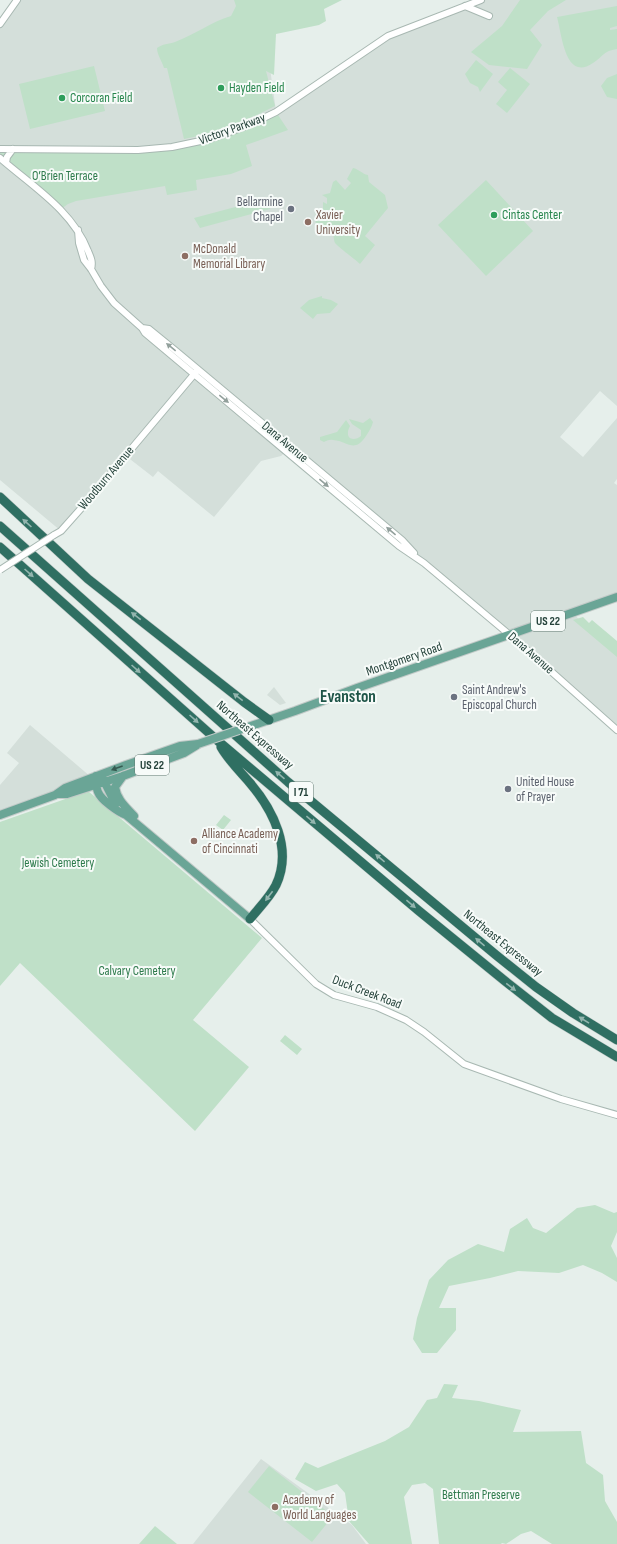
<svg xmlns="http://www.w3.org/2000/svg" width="617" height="1544" font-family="'Sofia Sans Condensed',sans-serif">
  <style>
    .built { fill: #d4dfda }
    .green { fill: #bfe0c8 }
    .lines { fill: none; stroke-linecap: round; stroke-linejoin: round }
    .tertiary-casing { stroke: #a8b8b2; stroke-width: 8 }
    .primary-casing { stroke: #c2cac8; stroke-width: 10 }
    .motorway-casing { stroke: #c2cac8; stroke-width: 10 }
    .tertiary { stroke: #fff; stroke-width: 6 }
    .primary { stroke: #6aa596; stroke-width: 8 }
    .motorway { stroke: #2f6f62; stroke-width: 9 }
    .tertiary-bridge-casing { stroke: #a8b8b2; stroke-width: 8; stroke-linecap: butt }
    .primary-bridge-casing { stroke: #c2cac8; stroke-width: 10; stroke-linecap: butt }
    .tertiary-bridge { stroke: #fff; stroke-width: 6 }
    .primary-bridge { stroke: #6aa596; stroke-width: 8 }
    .oneway { fill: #92a09c }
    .oneway2 { fill: #93b5ae }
    .oneway3 { fill: #365b51 }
    .leisure-dot { fill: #2e9e5b; stroke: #f7fbf9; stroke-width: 1.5 }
    .worship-dot { fill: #6b7280; stroke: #f7fbf9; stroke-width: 1.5 }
    .education-dot { fill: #8d6e63; stroke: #f7fbf9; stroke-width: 1.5 }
    .labels { text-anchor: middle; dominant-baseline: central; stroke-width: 4; stroke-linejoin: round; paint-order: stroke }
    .shield { fill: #f7fbf9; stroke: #637a73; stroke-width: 1 }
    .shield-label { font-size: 12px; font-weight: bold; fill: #24423a }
    .leisure-label { font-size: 13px; fill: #27864d; stroke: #f7fbf9; text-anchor: start }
    .street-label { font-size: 13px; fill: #24423a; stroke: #f7fbf9 }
    .park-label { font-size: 13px; fill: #2d7a4b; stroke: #f7fbf9 }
    .worship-label { font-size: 13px; fill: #5b616d; stroke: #f7fbf9; text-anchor: start }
    .education-label { font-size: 13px; fill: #785e54; stroke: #f7fbf9; text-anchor: start }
    .district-label { font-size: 17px; font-weight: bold; fill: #1f5548; stroke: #f7fbf9 }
  </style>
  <rect width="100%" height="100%" fill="#e6efeb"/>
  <path class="built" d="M17 0H251L267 47 276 111 374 45 481 0H617V406L600 391 560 437 583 457 617 418V479L614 483 617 485V597L572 613 617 652V730L291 447 281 456 261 461 214 517 158 471 153 477 126 456 61 531 0 480V24Z
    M274 687 286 703 280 705 267 695Z
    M30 725 91 777 0 815V785L19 763 7 753Z
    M261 1459 352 1525 366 1544H193Z"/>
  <path class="green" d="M234 0H342L324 9 326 21 319 25 276 34 274 75 266 71 275 106C246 121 217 133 184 139L167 68H164C162 61 157 55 157 48 162 44 169 44 175 42 194 35 211 22 231 16L236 6Z
    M520 0H566L548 11 530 30 542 45 527 69 489 65 471 52 502 26Z
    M617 6V26L610 28V30L617 29V49C603 51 604 56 593 63 565 82 562 35 557 17Z
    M476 60 493 74 480 92 478 87 470 83 465 74Z
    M94 66 105 111 30 129 19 84Z
    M510 68 530 84 507 113 496 104 507 90 498 82Z
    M617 74V99L607 97 601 86 607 78Z
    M276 112 288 130 246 145 252 166 231 174 196 180 197 190 167 195 165 186 76 201 68 204 61 209 0 158V149L138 150 197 142Z
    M353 168C359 169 362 174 368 175L369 182 385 195 388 208 365 236 375 245 360 264C356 260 338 247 335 243 333 238 335 235 330 231 326 227 320 230 316 227L315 211 323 208V202L327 204V198L322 195 330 193 333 182 336 180 345 190 351 183 347 179Z
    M486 180 533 231 486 276 438 225Z
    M273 197 270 209 200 228 194 218Z
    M322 296V298L331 300 338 304 330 313 317 314 313 319 300 308 309 300Z
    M370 418 373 422C372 427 369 431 366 436 354 454 348 441 333 440 330 439 326 441 324 442L320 440V437L337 432 346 420 350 426C349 428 348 430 348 432 347 441 356 440 361 436V430L352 424 349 419 363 423Z
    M583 617 589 623 592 620 617 641V657L573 620Z
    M88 791 262 938 193 1020 249 1067 195 1131 20 963 0 986V822Z
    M224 815 231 820 223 830 216 825Z
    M285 1035 302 1049 297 1055 280 1041Z
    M595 1205 614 1213 617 1212V1232L611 1246 617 1258V1282L602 1273 583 1265 559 1273 518 1271 490 1278 449 1286 439 1308H456V1330L437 1353H422L413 1339 417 1318 429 1280 448 1260 478 1244 504 1252 510 1229 527 1218 533 1228 546 1233 577 1208Z
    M444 1384 458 1385 452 1398 479 1401 521 1410 513 1432 581 1431 586 1463 603 1475 605 1501 617 1522V1544H552L531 1531 521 1534 506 1544 502 1543 501 1544H439L433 1489 425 1483 412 1485 404 1497 412 1544H369L349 1521 345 1493 337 1484 316 1491 295 1479 305 1462 318 1468 385 1441 409 1427 427 1400 437 1398Z
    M269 1466 333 1516 312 1542 248 1492Z
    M155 1526 177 1544H139Z"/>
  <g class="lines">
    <defs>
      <path id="tertiary" d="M465 6 489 16
        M0 24 17 0
        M0 149 138 150 172 147 210 139 249 125 276 112 388 36 481 0
        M0 158C32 186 72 210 88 251 91 258 93 262 91 269
        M6 163 7 157 13 149
        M78 230 79 243 84 260 91 269 101 286 114 303 142 328 145 333 399 546 424 563 517 641 617 730
        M142 328 149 329 176 351 402 540 414 553
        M54 535 61 531 85 504 196 372
        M250 919 316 984 334 995 377 1007 406 1020 424 1032 464 1064 561 1099 617 1115"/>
      <path id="primary" d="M239 730 295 711 357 688 617 597
        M96 776C96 781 96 788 98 792 101 800 118 812 126 815L250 919
        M123 776 115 787C117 800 126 807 134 816
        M102 777 112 797 117 803
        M58 794H67L123 776 184 753 197 745
        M0 815 55 795 65 788 126 765 180 746 198 744"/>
      <path id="motorway" d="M0 497 88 579 244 702 269 720
        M0 526 288 782 496 955 536 987 573 1013 617 1040
        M0 547 218 741 419 911 505 981 552 1018 617 1057
        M221 747C229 761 240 771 250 783 273 810 293 849 276 885 270 897 259 908 250 919"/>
    </defs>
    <use href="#tertiary" class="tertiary-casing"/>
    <use href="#primary" class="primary-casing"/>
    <use href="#motorway" class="motorway-casing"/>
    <use href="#tertiary" class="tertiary"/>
    <use href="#primary" class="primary"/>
    <use href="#motorway" class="motorway"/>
    <defs>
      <path id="tertiary-bridge" d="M0 570 54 535"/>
      <path id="primary-bridge" d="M198 744 239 730"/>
    </defs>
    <use href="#tertiary-bridge" class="tertiary-bridge-casing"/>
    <use href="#primary-bridge" class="primary-bridge-casing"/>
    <use href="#tertiary-bridge" class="tertiary-bridge"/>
    <use href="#primary-bridge" class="primary-bridge"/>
  </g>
  <defs><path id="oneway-solid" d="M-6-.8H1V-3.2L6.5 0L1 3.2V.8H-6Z"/></defs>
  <g class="oneway">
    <use href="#oneway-solid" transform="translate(171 347) rotate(-141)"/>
    <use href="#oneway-solid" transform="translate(224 399) rotate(39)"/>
    <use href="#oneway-solid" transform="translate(324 483) rotate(40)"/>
    <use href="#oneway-solid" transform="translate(391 531) rotate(-140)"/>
  </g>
  <g class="oneway2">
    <use href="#oneway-solid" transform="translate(27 523) rotate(-138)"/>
    <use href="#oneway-solid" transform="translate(29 573) rotate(42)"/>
    <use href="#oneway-solid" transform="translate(136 616) rotate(-142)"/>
    <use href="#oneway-solid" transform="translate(136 669) rotate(42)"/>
    <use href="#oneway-solid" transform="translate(238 697) rotate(-142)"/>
    <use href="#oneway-solid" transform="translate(194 719) rotate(42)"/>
    <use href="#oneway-solid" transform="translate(280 775) rotate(-139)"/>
    <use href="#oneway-solid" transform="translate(311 820) rotate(40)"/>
    <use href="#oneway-solid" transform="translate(380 858) rotate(-140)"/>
    <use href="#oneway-solid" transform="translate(269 896) rotate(127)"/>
    <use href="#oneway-solid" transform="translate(411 904) rotate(40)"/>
    <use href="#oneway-solid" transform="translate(480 942) rotate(-140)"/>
    <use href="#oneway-solid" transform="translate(511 987) rotate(37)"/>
    <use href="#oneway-solid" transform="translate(584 1020) rotate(-148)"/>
  </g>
  <use class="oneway3" href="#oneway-solid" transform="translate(117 768) rotate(160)"/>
  <g class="leisure-dot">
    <circle cx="221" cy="88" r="4"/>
    <circle cx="62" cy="98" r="4"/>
    <circle cx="494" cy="215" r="4"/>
  </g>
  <g class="worship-dot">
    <circle cx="291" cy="209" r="4"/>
    <circle cx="454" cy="697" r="4"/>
    <circle cx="508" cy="789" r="4"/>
  </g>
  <g class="education-dot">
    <circle cx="308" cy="222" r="4"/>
    <circle cx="185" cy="256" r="4"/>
    <circle cx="194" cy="841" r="4"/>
    <circle cx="275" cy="1507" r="4"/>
  </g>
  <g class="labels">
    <g class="shield">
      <rect x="531" y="611" width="34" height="20" rx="3"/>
      <rect x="135" y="755" width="34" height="20" rx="3"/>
      <rect x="289" y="782" width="24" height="20" rx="3"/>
    </g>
    <g class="shield-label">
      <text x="548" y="621">US 22</text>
      <text x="152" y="765">US 22</text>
      <text x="301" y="792">I 71</text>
    </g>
    <g class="leisure-label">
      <text x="229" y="88">Hayden Field</text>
      <text x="70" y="98">Corcoran Field</text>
      <text x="502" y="215">Cintas Center</text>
    </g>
    <g class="street-label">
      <text transform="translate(232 129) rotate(-20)">Victory Parkway</text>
      <text transform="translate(285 442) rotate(40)">Dana Avenue</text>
      <text transform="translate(106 478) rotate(-50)">Woodburn Avenue</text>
      <text transform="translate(531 653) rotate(41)">Dana Avenue</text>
      <text transform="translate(404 659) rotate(-19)">Montgomery Road</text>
      <text transform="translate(255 735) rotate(41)">Northeast Expressway</text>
      <text transform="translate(503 943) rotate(39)">Northeast Expressway</text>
      <text transform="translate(367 992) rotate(21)">Duck Creek Road</text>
    </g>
    <g class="park-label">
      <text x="65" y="176">O’Brien Terrace</text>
      <text x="58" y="863">Jewish Cemetery</text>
      <text x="137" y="971">Calvary Cemetery</text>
      <text x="481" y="1495">Bettman Preserve</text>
    </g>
    <g class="worship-label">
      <text x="283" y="202" text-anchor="end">Bellarmine<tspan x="283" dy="15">Chapel</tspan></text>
      <text x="462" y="690">Saint Andrew's<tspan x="462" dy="15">Episcopal Church</tspan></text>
      <text x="516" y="782">United House<tspan x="516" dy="15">of Prayer</tspan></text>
    </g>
    <g class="education-label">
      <text x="316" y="215">Xavier<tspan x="316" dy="15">University</tspan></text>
      <text x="193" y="249">McDonald<tspan x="193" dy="15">Memorial Library</tspan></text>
      <text x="202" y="834">Alliance Academy<tspan x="202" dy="15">of Cincinnati</tspan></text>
      <text x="283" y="1500">Academy of<tspan x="283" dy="15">World Languages</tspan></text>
    </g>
    <g class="district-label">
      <text x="348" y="697">Evanston</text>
    </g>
  </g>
</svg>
